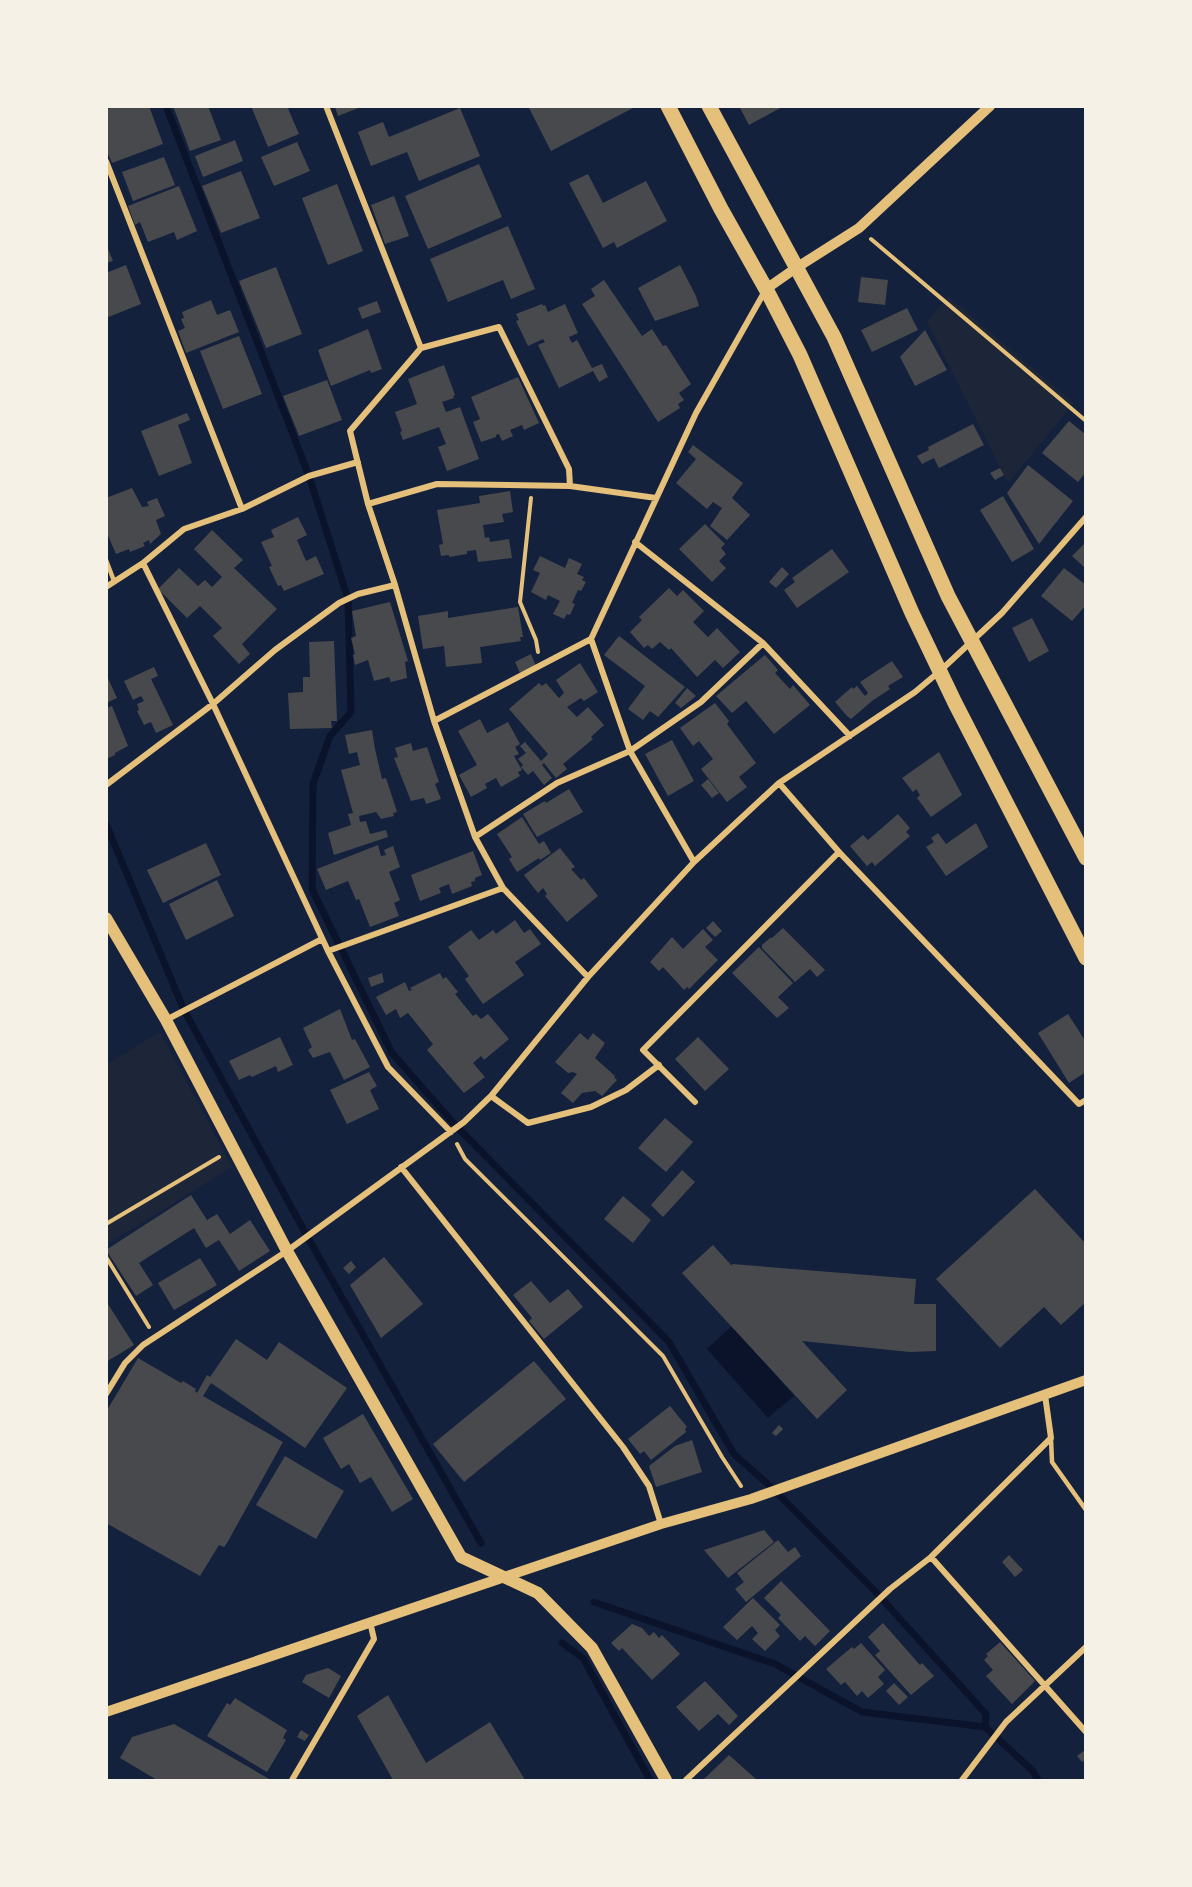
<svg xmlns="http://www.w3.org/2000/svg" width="1192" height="1887" font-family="'Asap Condensed',sans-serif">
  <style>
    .green { fill: #1d2539 }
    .water { fill: #0b132b }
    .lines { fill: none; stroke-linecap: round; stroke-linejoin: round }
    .stream { stroke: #0b132b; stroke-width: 7 }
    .building { fill: #48494c }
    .path { stroke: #e5c07b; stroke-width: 4 }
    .service { stroke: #e5c07b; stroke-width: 4.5 }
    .minor { stroke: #e5c07b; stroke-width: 6 }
    .tertiary { stroke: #e5c07b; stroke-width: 10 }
    .secondary { stroke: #e5c07b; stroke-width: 12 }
    .primary { stroke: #e5c07b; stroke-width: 15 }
  </style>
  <rect width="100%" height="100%" fill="#14213d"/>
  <path class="green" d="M948 296 1074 403 1008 483 927 322Z
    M160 1032 232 1167 109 1243 107 1239V1064Z"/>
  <path class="water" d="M732 1326 794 1396 768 1418 707 1349Z"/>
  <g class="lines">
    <path class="stream" d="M166 106 309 476 348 599 351 712 330 736 313 784 312 889 392 1053 457 1127 669 1342 734 1454 771 1487 872 1588 986 1714 985 1727
      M106 824 184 1010 307 1236 481 1543
      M594 1602 775 1664 862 1712 985 1727 1033 1771 1038 1780
      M562 1643 583 1658 650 1780"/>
  </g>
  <path class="building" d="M115 106H149L163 144 112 163 106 149V110Z
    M173 106H208L221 140 190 151Z
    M251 106H287L299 134 268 147Z
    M528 106H633V108L551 151Z
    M739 106H784L749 125Z
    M335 107H361L338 116Z
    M460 108 480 156 419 181 407 152 371 166 358 132 383 122 389 137Z
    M235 140 243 161 203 177 195 156Z
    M297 142 310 171 274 186 261 157Z
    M164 157 175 185 133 201 122 172Z
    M479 164 502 217 428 249 405 196Z
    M241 171 260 218 221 233 202 186Z
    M588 174 603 203 646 181 667 221 617 248 614 242 603 248 569 183Z
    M337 184 363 251 328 265 302 198Z
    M179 186 197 231 177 240 174 232 148 242 140 222 135 225 128 206Z
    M394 196 409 236 385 244 371 205Z
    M508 226 535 289 511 299 503 280 448 302 430 259Z
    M106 244 113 261 106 263Z
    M126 265 141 304 106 318V273Z
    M680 265 696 296 699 306 655 321 638 288Z
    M276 267 302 334 266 348 239 281Z
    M861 277 888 280 885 305 858 302Z
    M604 280 642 336 652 329 663 346 666 345 691 384 679 393 684 400 678 404 680 408 658 422 582 304 595 296 591 289Z
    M211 300 217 315 230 310 239 332 186 353 178 331 185 328 181 319 184 318 182 312Z
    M377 301 381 312 362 319 358 308Z
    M542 304 543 306 545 305 548 312 565 304 578 333 569 337 572 343 577 340 592 368 602 364 608 377 599 382 593 371 559 388 538 345 545 342 543 339 528 346 516 321 519 320 516 314Z
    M907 308 918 330 872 352 861 330Z
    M368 329 382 369 371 373 370 370 331 386 318 350Z
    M925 330 947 370 915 386 900 357Z
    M239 336 262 394 223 409 200 351Z
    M444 365 455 395 453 396 454 398 442 402 446 412 460 407 479 459 447 471 438 447 446 444 439 427 403 440 400 432 402 431 395 412 417 404 408 379Z
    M518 377 539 423 524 430 522 425 510 430 513 436 502 441 499 434 496 435V437L481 442 473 422 480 419 471 397Z
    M327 380 342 420 299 436 283 396Z
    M187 413 190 420 178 425 192 463 159 476 141 431Z
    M1069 421 1086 435V472L1078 482 1042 453Z
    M973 424 984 445 939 468 934 458 922 464 917 456 929 450 928 447Z
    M693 445 743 483 732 498 750 515 727 540 710 526 722 508 713 502 707 509 676 483 696 459 688 452Z
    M1028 465 1073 501 1039 544 1007 493Z
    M1000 468 1004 475 995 480 990 473Z
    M132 488 142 507 149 506 147 502 157 498 165 516 156 520 161 534 150 544 149 540 143 543 145 546 130 552 129 549 116 554 106 531V498Z
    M510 491 513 512 502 514 504 522 483 525 485 538 489 537 490 542 509 539 512 558 478 562 476 550 467 551V554L449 557V555L441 556 439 545 443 544 437 510 480 503 479 496Z
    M1003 496 1034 549 1012 562 980 510Z
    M298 517 307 535 297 540 306 561 316 556 324 574 284 591 281 585 278 586 269 567 272 566 261 542 274 537 271 530Z
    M705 524 725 544 721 548 726 554 719 561 726 568 712 582 679 549Z
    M212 530 243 560 234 568 277 609 242 644 250 654 239 664 213 636 222 628 200 606 187 618 158 589 179 568 198 586 205 580 212 587 222 577 194 549Z
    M1086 542V569L1072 556Z
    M832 549 849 572 797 608 784 590 795 582 792 578Z
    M540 556 565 568 569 558 582 564 577 574 584 577 582 580 586 582 581 591 578 590 572 603 575 604 570 615 567 614 564 619 553 614 560 601 548 595 546 600 531 592 540 573 533 570Z
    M782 567 789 574 776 588 769 582Z
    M1064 568 1086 585V605L1072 621 1041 596Z
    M669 588 677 596 683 590 704 611 693 622 708 637 717 628 740 652 723 668 715 660 697 677 671 648 669 650 660 642 652 649 648 645 644 648 630 632 642 620 639 617Z
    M390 602 408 661 405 662 407 678 391 682 389 677 374 681 368 660 355 665 353 655 355 654 351 638 356 636 352 611Z
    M518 607 523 637H520L521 641 480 647 482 663 446 667 444 646 423 649 418 616 448 611V618Z
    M1032 618 1049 651 1029 662 1012 628Z
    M619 636 685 687 658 717 650 711 643 720 628 709 645 686 604 655Z
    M334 641 337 721H331L332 728 290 729 288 693 303 692V677H310L309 642Z
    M531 654 536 666 520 673 515 662Z
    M765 655 778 670 775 673 790 689 793 685 810 705 774 734 746 701 732 713 716 696Z
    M892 661 903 677 888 686 890 689 872 701 851 719 847 716 835 702 852 687 853 689 857 686 865 696 868 693 860 682Z
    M580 663 598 692 584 701 581 698 567 707 577 717 588 707 604 725 591 737 593 739 563 764 567 769 556 778 544 763 542 765 552 778 544 785 533 771 528 775 521 767 523 765 518 759 526 753 520 746 525 742 541 761 548 754 509 709 539 683 542 686 546 683 559 698 564 693 556 680Z
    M154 667 158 676 151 679 173 725 156 733 151 722 144 725 137 711 139 710 137 704 144 701 141 696 133 700 124 681Z
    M106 674 117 698 106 703Z
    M687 688 696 696 681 708 675 703Z
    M715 703 729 721 727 724 756 763 739 777 747 787 727 802 701 769 713 759 699 741 693 746 680 728Z
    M112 706 128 746 115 753V755L106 759V708Z
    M480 719 487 733 508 722 520 744 515 747 519 754 514 756 522 770 518 772 520 776 501 787 496 778 485 784 487 788 471 797 459 775 477 765 458 731Z
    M372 730 375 749 382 779 386 778 397 812 393 813 394 816 381 819 376 812 359 816 360 822 366 821 370 834 386 830 388 837 334 855 328 833 351 825 348 814 353 813 341 770 360 765 357 752 349 754 345 735Z
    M672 740 694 781 668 796 645 754Z
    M411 743 413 751 427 747 439 782 435 784 441 799 426 804 424 798 411 801 394 758 398 757 395 748Z
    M939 752 962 795 931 817 917 798 920 795 916 789 913 792 902 778Z
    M708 779 719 793 712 798 701 785Z
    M569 789 583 812 537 837 523 814 545 801 546 803Z
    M898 814 910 828 906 832 910 836 875 866 872 862 867 866 850 846 863 835 868 840Z
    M522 817 539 844 544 841 551 853 540 860 539 858 517 872 509 859 512 857 497 834Z
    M976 823 988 847 946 876 926 847 934 842 931 838 938 833 946 844Z
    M206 843 221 875 163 903 147 870Z
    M378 845 381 856 386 855 384 850 393 846 400 867 389 872 400 900 394 903 399 916 370 927 359 899 356 900 348 881 326 890 317 869Z
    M560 848 575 867 571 869 581 880 584 878 598 896 567 922 545 896 547 894 543 888 538 893 524 875Z
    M473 851 482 875 475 878V881L471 882 472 886 452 894 449 884 439 888 441 893 420 901 411 875Z
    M217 880 234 916 186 940 169 904Z
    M515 920 524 933 530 929 541 944 515 962 524 975 483 1004 465 979 469 976 448 947 471 930 479 940 493 930 496 934Z
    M713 921 722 931 715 937 706 928Z
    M783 928 825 970 817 977 810 969 795 982 762 948V945L770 938H772Z
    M703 929 713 940 705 947 718 960 689 989 687 987 684 990 663 967 659 971 650 962 672 937 683 949Z
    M759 947 793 983 778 997 789 1008 777 1018 732 973Z
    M382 973 384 982 371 987 368 978Z
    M440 973 443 979 446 977 458 992 455 994 473 1016 476 1014 481 1019 488 1014 509 1039 484 1060 481 1056 473 1063 485 1077 464 1093 427 1050 433 1044 408 1013 400 1018 396 1009 386 1015 376 997 405 982 409 991 412 990 410 988Z
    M340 1009 352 1040 355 1039 370 1067 344 1080 330 1052 313 1058 308 1050 312 1047 303 1028Z
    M1068 1014 1086 1042V1072L1069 1083 1038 1033Z
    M580 1033 588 1040 593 1033 605 1043 595 1058 615 1076 614 1077 617 1080 602 1096 595 1091 582 1093 573 1103 561 1093 577 1074 573 1072 568 1073 555 1062Z
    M280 1037 293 1065 278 1072 276 1066 252 1077 250 1075 239 1080 229 1061Z
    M698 1037 729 1069 705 1091 675 1059Z
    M369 1072 377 1086 370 1090 379 1109 347 1124 330 1090Z
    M665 1118 693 1142 666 1172 638 1148Z
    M682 1170 695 1182 663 1217 651 1205Z
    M1035 1189 1086 1244V1302L1061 1325 1044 1307 1000 1348 936 1279Z
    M191 1195 207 1220 217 1214 230 1234 250 1220 270 1251 239 1271 219 1240 206 1248 194 1228 139 1263 153 1285 136 1296 106 1250Z
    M623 1196 651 1220 633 1243 604 1219Z
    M713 1245 732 1266V1264L916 1279 914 1304H936V1351L910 1352 802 1341 847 1390 817 1419 682 1273Z
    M384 1257 423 1304 381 1338 350 1285Z
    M200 1258 217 1285 174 1310 158 1283Z
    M351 1261 356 1267 349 1274 343 1268Z
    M531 1281 550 1303 568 1289 583 1307 544 1339 529 1321 532 1318 513 1295Z
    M106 1301 134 1345 106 1362Z
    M236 1339 267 1360 279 1342 347 1388 305 1448 211 1383 203 1396 283 1442 227 1543 224 1547 219 1545 200 1576 106 1523V1412L138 1358 181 1383 183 1381 196 1389 195 1391 197 1393 207 1375 210 1377Z
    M534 1361 566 1399 464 1482 433 1444Z
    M670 1406 687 1427 685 1429 686 1432 651 1460 644 1451 640 1454 628 1439Z
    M363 1414 413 1499 392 1512 371 1477 360 1483 349 1464 341 1469 323 1438Z
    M779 1425 783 1429 776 1436 772 1433Z
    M692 1440 702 1472 656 1487 649 1466 675 1446Z
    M285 1456 344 1491 316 1539 256 1505Z
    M764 1530 774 1542 728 1578 704 1550Z
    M778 1540 788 1552 795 1547 801 1556 746 1602 735 1589 744 1582 737 1573Z
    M1009 1555 1023 1570 1015 1577 1002 1562Z
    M781 1581 830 1631 815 1646 805 1636 800 1641 778 1618 781 1615 764 1598Z
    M753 1598 780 1625 775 1630 780 1636 765 1651 752 1639 758 1633 752 1626 737 1640 723 1627Z
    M883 1623 920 1665 922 1663 934 1676 911 1695 875 1655 880 1651 868 1637Z
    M632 1624 642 1628 649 1636 654 1632 659 1638 662 1635 680 1654 652 1680 622 1648 619 1651 611 1643Z
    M1000 1642 1035 1681 1012 1704 986 1676 993 1670 984 1660 988 1656 986 1654Z
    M861 1643 885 1670 878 1677 884 1684 868 1698 862 1691 857 1696 845 1682 841 1685 826 1669 852 1647 854 1649Z
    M328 1668 341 1676 329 1698 302 1682 306 1675Z
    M705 1681 738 1716 729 1725 718 1714 699 1731 676 1707Z
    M894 1683 908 1697 899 1705 886 1691Z
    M388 1695 426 1763 490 1722 525 1780H393L357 1716Z
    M235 1698 287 1730 283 1738 286 1740 267 1772 207 1736 227 1703 230 1705Z
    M174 1724 271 1780H157L120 1758 132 1737Z
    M301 1730 309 1735 305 1741 297 1737Z
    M1086 1749V1759L1082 1762 1077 1756Z
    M729 1755 757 1780H703Z"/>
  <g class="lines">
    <path class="path" d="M871 239 1086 421
      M531 498 520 602 536 640 538 652
      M457 1144 465 1159 663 1356 722 1457 741 1486
      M106 1224 219 1157
      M106 1257 149 1327"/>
    <path class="service" d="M106 560 114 581
      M1051 1439 1052 1462 1086 1510"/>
    <path class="minor" d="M326 106 421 348 350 431 368 504 395 585 434 721 475 837 503 888 588 977
      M106 161 242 509
      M421 348 499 327 569 469 570 486
      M368 504 437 484 570 486 656 498
      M635 542 763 643 850 736
      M143 563 213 704 328 951 388 1067 451 1132
      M106 587 143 563 184 529 242 509 309 476 358 462
      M591 639 630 751 694 862
      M434 721 591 639 696 413 765 291
      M779 783 839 852 1079 1104 1086 1100
      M106 785 213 704 275 650 339 603 358 594 395 585
      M475 837 557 783 630 751 701 702 763 643
      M328 951 503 888
      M166 1020 322 939
      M491 1096 528 1123 591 1107 626 1090 659 1065
      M695 1102 643 1050 839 852
      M401 1167 623 1447 649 1486 661 1524
      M106 1394 125 1363 143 1345 287 1251 464 1122 491 1096 588 977 694 862 779 783 915 692 940 671 1002 613 1086 517
      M931 1557 1086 1732
      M292 1780 374 1639 370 1622
      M686 1780 890 1589 931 1557 1051 1438 1045 1395
      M962 1780 1006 1722 1086 1647"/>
    <path class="tertiary" d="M766 289 796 268 859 228 990 106
      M106 1712 661 1524 751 1499 1086 1380"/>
    <path class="secondary" d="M106 918 166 1020 287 1251 461 1557 538 1593 592 1648 666 1780"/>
    <path class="primary" d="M668 106 721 209 766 289 800 355 912 613 955 703 1086 958
      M709 106 834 337 948 596 1086 858"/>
  </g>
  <rect width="1192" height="1887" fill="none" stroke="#f6f1e7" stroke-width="216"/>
</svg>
